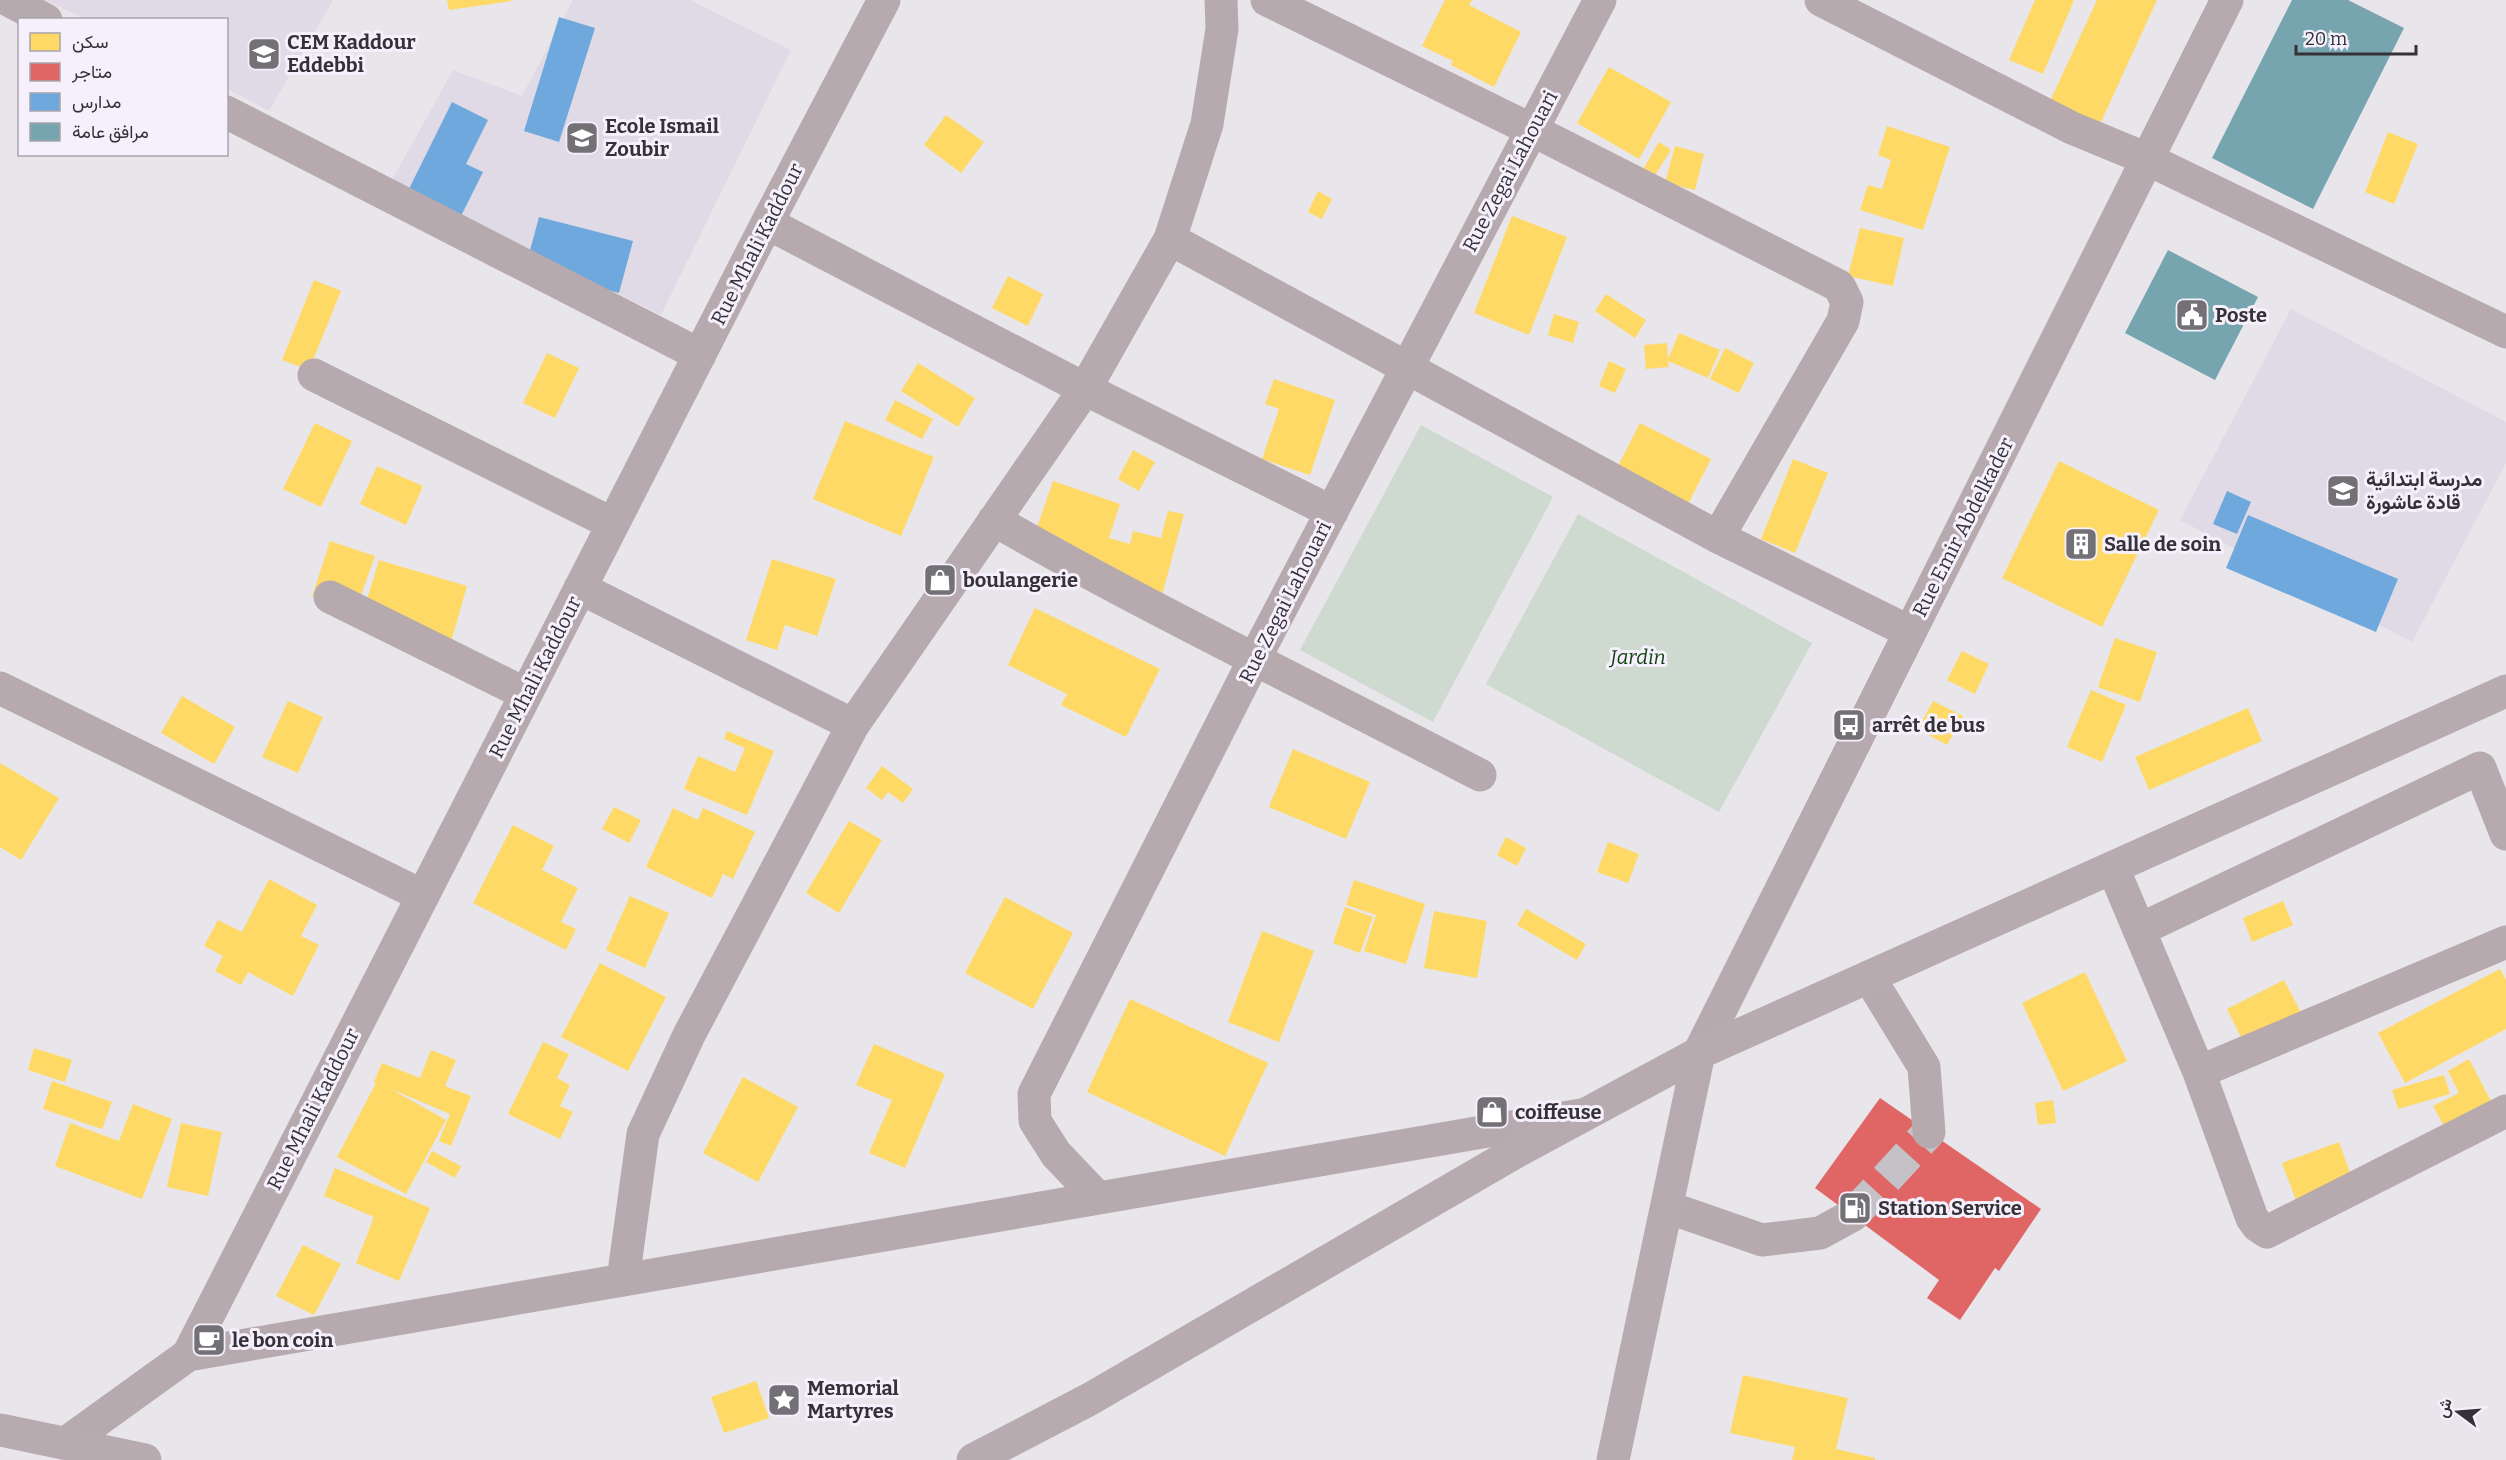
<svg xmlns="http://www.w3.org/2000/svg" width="2506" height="1460" font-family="Bitter,Vazirmatn,serif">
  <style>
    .built { fill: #dfdae5 }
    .green { fill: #ced9cf }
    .homes { fill: #ffd966 }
    .shops { fill: #e06666 }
    .schools { fill: #6fa8dc }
    .public { fill: #76a5af }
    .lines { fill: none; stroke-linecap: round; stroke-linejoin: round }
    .minor-tunnel { stroke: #c4c2c7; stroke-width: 33; stroke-dasharray: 33 16; stroke-linecap: butt }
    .minor { stroke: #b7aaae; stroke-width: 33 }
    .major { stroke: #b8abb0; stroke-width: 33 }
    .labels { text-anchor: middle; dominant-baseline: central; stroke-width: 6; stroke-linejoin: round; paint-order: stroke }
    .poi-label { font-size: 20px; font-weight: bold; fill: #343237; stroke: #f5f0fc; text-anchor: start }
    .street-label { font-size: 20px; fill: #343237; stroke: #f5f0fc }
    .park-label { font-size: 20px; font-style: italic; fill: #154215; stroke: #f5f0fc }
  </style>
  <rect width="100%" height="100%" fill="#e8e6eb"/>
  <path class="built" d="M45 0H333L269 111 227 89 226 20 85 19Z
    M573 0H690L791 50 661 315 392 180 453 70 522 96Z
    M2291 309 2506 422V463L2412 642 2180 520Z"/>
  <path class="green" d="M1421 425 1553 497 1433 722 1300 650Z
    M1578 514 1812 643 1719 812 1486 684Z"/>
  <path class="homes" d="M447 0H511V1L449 10Z
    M1445 0H1472L1469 5 1521 32 1494 87 1451 65 1453 61 1422 46Z
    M2035 0H2074L2043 74 2009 60Z
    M2097 0H2157L2095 135 2045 112Z
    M1609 67 1671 102 1639 159 1577 123Z
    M946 115 984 142 961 173 924 145Z
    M1887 126 1950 147 1923 230 1860 210 1868 185 1882 189 1891 160 1878 155Z
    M2388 132 2418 144 2394 204 2365 192Z
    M1659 142 1671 150 1653 178 1642 171Z
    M1675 146 1704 154 1695 190 1665 183Z
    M1318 191 1332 199 1322 219 1308 212Z
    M1512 216 1567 237 1529 335 1474 313Z
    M1860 228 1904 238 1893 286 1848 276Z
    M1008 276 1043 294 1028 326 992 308Z
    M314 280 341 291 309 370 282 360Z
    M1606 294 1646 320 1635 338 1595 311Z
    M1554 314 1579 322 1573 343 1548 335Z
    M1679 333 1720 350 1708 378 1668 361 1669 367 1646 369 1644 345 1667 343 1668 359Z
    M1725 348 1754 363 1739 393 1710 379Z
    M547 353 579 368 555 418 523 403Z
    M1609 361 1626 369 1615 393 1599 386Z
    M918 363 975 398 958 427 901 391Z
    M1274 379 1335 400 1310 475 1262 459 1279 409 1265 404Z
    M895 400 933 419 922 439 885 420Z
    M845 421 934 457 901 536 813 499Z
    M315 423 352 441 321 507 283 489Z
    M1640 423 1711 459 1685 510 1614 474Z
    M1133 450 1155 462 1139 491 1118 479Z
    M1793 459 1828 473 1795 553 1761 539Z
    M2059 461 2159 510 2102 627 2002 578Z
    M377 466 423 486 406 525 360 504Z
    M1053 481 1120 504 1109 538 1130 544 1133 531 1161 538 1168 511 1184 514 1162 595 1033 539Z
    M330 541 375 556 355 612 312 597Z
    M772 559 836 579 817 636 785 625 777 650 746 640Z
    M379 560 467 586 447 656 362 616Z
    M1035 608 1160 669 1126 737 1061 705 1067 694 1008 665Z
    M2115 638 2157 652 2140 702 2098 687Z
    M1962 651 1989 664 1975 694 1947 680Z
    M2091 690 2126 705 2102 762 2067 747Z
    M182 696 235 727 214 764 161 733Z
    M288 701 323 717 298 773 262 757Z
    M1933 701 1963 716 1947 745 1918 729Z
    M2248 708 2262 741 2149 790 2135 757Z
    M727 731 774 751 747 815 684 789 698 756 735 772 745 748 724 739Z
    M1293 749 1370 782 1346 839 1269 807Z
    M0 763 59 798 21 860 0 847Z
    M882 766 913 789 903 803 888 792 882 800 866 788Z
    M614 807 641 820 629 843 602 829Z
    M673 808 698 820 703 808 755 832 733 879 723 874 712 898 646 867Z
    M849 821 882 840 839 913 806 893Z
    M513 825 554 846 542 870 578 888 561 922 576 929 566 950 473 903Z
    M1506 837 1526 848 1517 866 1497 855Z
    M1608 842 1639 854 1628 883 1597 872Z
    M269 879 317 905 301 936 319 945 293 996 248 972 241 985 215 971 223 956 204 946 218 920 242 932Z
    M1354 880 1425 904 1406 964 1364 951 1376 915 1346 905Z
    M630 896 669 913 645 968 606 950Z
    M1005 897 1073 933 1033 1009 965 973Z
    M2283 901 2293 925 2252 942 2243 918Z
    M1345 907 1373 917 1360 953 1333 943Z
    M1526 909 1586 944 1577 960 1517 925Z
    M1434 911 1487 921 1477 978 1424 968Z
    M1262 931 1314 951 1279 1042 1228 1022Z
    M600 963 666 997 628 1071 561 1037Z
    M2500 969 2506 980V1029L2405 1083 2378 1033Z
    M2085 972 2127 1061 2063 1091 2022 1003Z
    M2284 980 2306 1022 2248 1051 2227 1009Z
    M1130 999 1268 1063 1225 1156 1087 1092Z
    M543 1042 569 1054 557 1078 570 1085 560 1106 573 1112 560 1139 508 1114Z
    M874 1044 945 1074 905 1168 869 1153 892 1100 856 1085Z
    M34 1048 72 1060 65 1082 28 1070Z
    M431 1050 456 1060 445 1086 471 1096 451 1146 439 1141 450 1114 391 1089 446 1120 406 1194 337 1157 376 1083 374 1082 382 1063 420 1078Z
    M2469 1059 2496 1111 2449 1135 2433 1106 2459 1093 2448 1071Z
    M2444 1075 2450 1094 2398 1109 2392 1090Z
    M743 1077 798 1107 758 1182 703 1153Z
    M52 1081 112 1102 102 1129 43 1109Z
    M2053 1100 2056 1123 2038 1125 2035 1103Z
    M133 1104 172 1119 142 1199 55 1166 70 1123 119 1141Z
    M181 1123 222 1132 208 1196 167 1187Z
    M2339 1142 2353 1181 2297 1203 2282 1163Z
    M432 1151 461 1166 455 1178 426 1162Z
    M335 1168 430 1208 399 1281 356 1263 374 1217 324 1196Z
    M303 1245 341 1264 314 1315 276 1296Z
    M1743 1375 1848 1398 1836 1449 1875 1458V1460H1792L1795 1447 1730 1433Z
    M756 1381 769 1418 724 1433 711 1397Z"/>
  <path class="shops" d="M1880 1098 2041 1209 1999 1271 1995 1268 1960 1320 1927 1298 1939 1280 1815 1188Z"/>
  <path class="schools" d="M559 17 595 28 559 142 524 131Z
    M452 102 488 120 466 164 483 172 456 226 404 199Z
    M539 217 633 241 619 293 525 269Z
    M2227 491 2251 502 2237 534 2213 524Z
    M2248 515 2398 579 2376 632 2226 568Z"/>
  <path class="public" d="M2292 0H2348L2404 28 2313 209 2212 158Z
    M2168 250 2258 297 2215 380 2125 333Z"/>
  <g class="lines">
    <path class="minor-tunnel" d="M1853 1215 1929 1132"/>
    <path class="minor" d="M8 0 46 20
      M1267 0 1532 130 1839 286 1847 302 1843 321 1718 537
      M1821 0 2072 128 2147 159 2506 332
      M226 112 700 355
      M767 223 1085 389 1332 512
      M1170 239 1718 537 1910 632
      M314 375 613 524
      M994 520C1153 611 1318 690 1480 775
      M580 588 853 725
      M330 597 526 694
      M0 688 423 896
      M2113 868 2199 1072 2252 1218 2258 1226 2267 1232 2506 1111
      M2139 930 2480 768 2506 834
      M1869 977 1924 1067 1929 1132
      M1699 1053 2227 0
      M2199 1072 2506 942
      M1098 1198 1056 1154 1035 1121 1034 1094 1255 658 1600 0
      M1667 1207 1762 1240 1820 1233 1853 1215
      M623 1280 643 1134 689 1035 853 725 1085 389 1170 239 1207 124 1222 29 1221 0
      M188 1355 767 223 884 0
      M66 1443 188 1355 1581 1115"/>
    <path class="major" d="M0 1430 145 1460
      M973 1460 1090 1399 1514 1153 1699 1053 2506 691
      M1613 1460 1699 1053"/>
  </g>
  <defs>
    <symbol id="school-square" viewBox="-11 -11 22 22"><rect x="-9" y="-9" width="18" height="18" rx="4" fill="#737176" stroke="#f5f0fc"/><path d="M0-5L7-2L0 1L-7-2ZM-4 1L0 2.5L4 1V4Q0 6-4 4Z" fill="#fff"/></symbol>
    <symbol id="civic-square" viewBox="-11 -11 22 22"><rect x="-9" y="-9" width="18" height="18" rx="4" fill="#737176" stroke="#f5f0fc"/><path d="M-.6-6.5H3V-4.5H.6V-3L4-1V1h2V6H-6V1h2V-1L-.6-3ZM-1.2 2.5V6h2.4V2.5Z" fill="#fff"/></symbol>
    <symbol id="building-square" viewBox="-11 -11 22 22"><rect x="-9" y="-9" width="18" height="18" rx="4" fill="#737176" stroke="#f5f0fc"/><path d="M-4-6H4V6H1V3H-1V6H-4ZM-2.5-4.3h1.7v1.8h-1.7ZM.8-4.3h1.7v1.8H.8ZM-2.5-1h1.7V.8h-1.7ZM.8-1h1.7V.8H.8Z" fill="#fff"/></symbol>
    <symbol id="shop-square" viewBox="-11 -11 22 22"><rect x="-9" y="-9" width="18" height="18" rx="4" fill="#737176" stroke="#f5f0fc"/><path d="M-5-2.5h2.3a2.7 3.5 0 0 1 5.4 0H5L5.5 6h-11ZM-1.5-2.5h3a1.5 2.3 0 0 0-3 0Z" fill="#fff"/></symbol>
    <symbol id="bus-square" viewBox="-11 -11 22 22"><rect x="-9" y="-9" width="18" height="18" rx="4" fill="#737176" stroke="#f5f0fc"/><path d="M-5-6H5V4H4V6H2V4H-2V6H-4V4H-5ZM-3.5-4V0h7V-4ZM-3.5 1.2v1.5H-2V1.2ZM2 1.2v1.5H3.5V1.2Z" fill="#fff"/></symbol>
    <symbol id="fuel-square" viewBox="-11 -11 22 22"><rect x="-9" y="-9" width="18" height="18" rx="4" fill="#737176" stroke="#f5f0fc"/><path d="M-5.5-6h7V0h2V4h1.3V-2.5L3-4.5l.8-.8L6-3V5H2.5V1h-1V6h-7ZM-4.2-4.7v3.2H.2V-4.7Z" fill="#fff"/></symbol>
    <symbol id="cafe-square" viewBox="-11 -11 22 22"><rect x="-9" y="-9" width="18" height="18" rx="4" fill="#737176" stroke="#f5f0fc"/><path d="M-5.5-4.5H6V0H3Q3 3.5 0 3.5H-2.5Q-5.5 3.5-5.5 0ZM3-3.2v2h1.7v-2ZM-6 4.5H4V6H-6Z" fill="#fff"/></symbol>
    <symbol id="sight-square" viewBox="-11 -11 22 22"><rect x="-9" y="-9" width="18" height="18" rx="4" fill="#737176" stroke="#f5f0fc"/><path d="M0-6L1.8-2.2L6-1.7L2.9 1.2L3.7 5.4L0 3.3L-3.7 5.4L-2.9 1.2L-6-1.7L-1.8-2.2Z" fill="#fff"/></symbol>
  </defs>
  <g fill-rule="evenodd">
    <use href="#school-square" x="245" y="35" width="38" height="38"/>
    <use href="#school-square" x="563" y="119" width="38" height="38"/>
    <use href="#civic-square" x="2173" y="296" width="38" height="38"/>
    <use href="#school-square" x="2324" y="472" width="38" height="38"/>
    <use href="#building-square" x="2062" y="525" width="38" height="38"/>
    <use href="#shop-square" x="921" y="561" width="38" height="38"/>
    <use href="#bus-square" x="1830" y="706" width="38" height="38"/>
    <use href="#shop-square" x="1473" y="1093" width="38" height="38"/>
    <use href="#fuel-square" x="1836" y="1189" width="38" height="38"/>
    <use href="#cafe-square" x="190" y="1321" width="38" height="38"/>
    <use href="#sight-square" x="765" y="1381" width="38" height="38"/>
  </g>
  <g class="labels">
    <g class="poi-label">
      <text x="287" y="42">CEM Kaddour<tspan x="287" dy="23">Eddebbi</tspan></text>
      <text x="605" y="126">Ecole Ismail<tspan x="605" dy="23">Zoubir</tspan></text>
      <text x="2215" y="315">Poste</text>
      <text x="2366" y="479">مدرسة ابتدائية<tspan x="2366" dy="23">قادة عاشورة</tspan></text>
      <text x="2104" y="544">Salle de soin</text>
      <text x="963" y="580">boulangerie</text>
      <text x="1872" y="725">arrêt de bus</text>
      <text x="1515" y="1112">coiffeuse</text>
      <text x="1878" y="1208">Station Service</text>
      <text x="232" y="1340">le bon coin</text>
      <text x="807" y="1388">Memorial<tspan x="807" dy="23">Martyres</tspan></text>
    </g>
    <g class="street-label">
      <text transform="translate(1510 171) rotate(-62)">Rue Zegai Lahouari</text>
      <text transform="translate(757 244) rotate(-63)">Rue Mhali Kaddour</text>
      <text transform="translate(1963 527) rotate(-63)">Rue Emir Abdelkader</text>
      <text transform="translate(1285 602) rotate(-63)">Rue Zegai Lahouari</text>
      <text transform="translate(535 677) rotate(-63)">Rue Mhali Kaddour</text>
      <text transform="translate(313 1109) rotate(-63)">Rue Mhali Kaddour</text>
    </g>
    <g class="park-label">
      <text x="1638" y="657">Jardin</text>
    </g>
  </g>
  <rect x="18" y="18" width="210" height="138" fill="#f5f0fc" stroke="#a8a4ad" stroke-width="1.5"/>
  <rect x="30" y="33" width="30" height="18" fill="#ffd966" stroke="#a8a4ad" stroke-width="1.5"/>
  <text x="72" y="48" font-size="18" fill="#343237">سكن</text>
  <rect x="30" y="63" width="30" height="18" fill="#e06666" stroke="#a8a4ad" stroke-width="1.5"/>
  <text x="72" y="78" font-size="18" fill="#343237">متاجر</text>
  <rect x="30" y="93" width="30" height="18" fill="#6fa8dc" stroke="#a8a4ad" stroke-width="1.5"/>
  <text x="72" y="108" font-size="18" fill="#343237">مدارس</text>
  <rect x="30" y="123" width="30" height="18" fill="#76a5af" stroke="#a8a4ad" stroke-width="1.5"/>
  <text x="72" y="138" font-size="18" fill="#343237">مرافق عامة</text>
  <g transform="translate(2458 1412) rotate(286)" stroke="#f5f0fc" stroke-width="4.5" paint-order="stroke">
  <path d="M0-4.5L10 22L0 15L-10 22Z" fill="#343237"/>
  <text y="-9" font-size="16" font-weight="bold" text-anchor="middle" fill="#343237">ش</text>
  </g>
  <path d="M2296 45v9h120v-9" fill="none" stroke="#343237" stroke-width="3"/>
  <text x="2305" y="45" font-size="18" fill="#343237" stroke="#f5f0fc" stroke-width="4.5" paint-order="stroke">20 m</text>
</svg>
